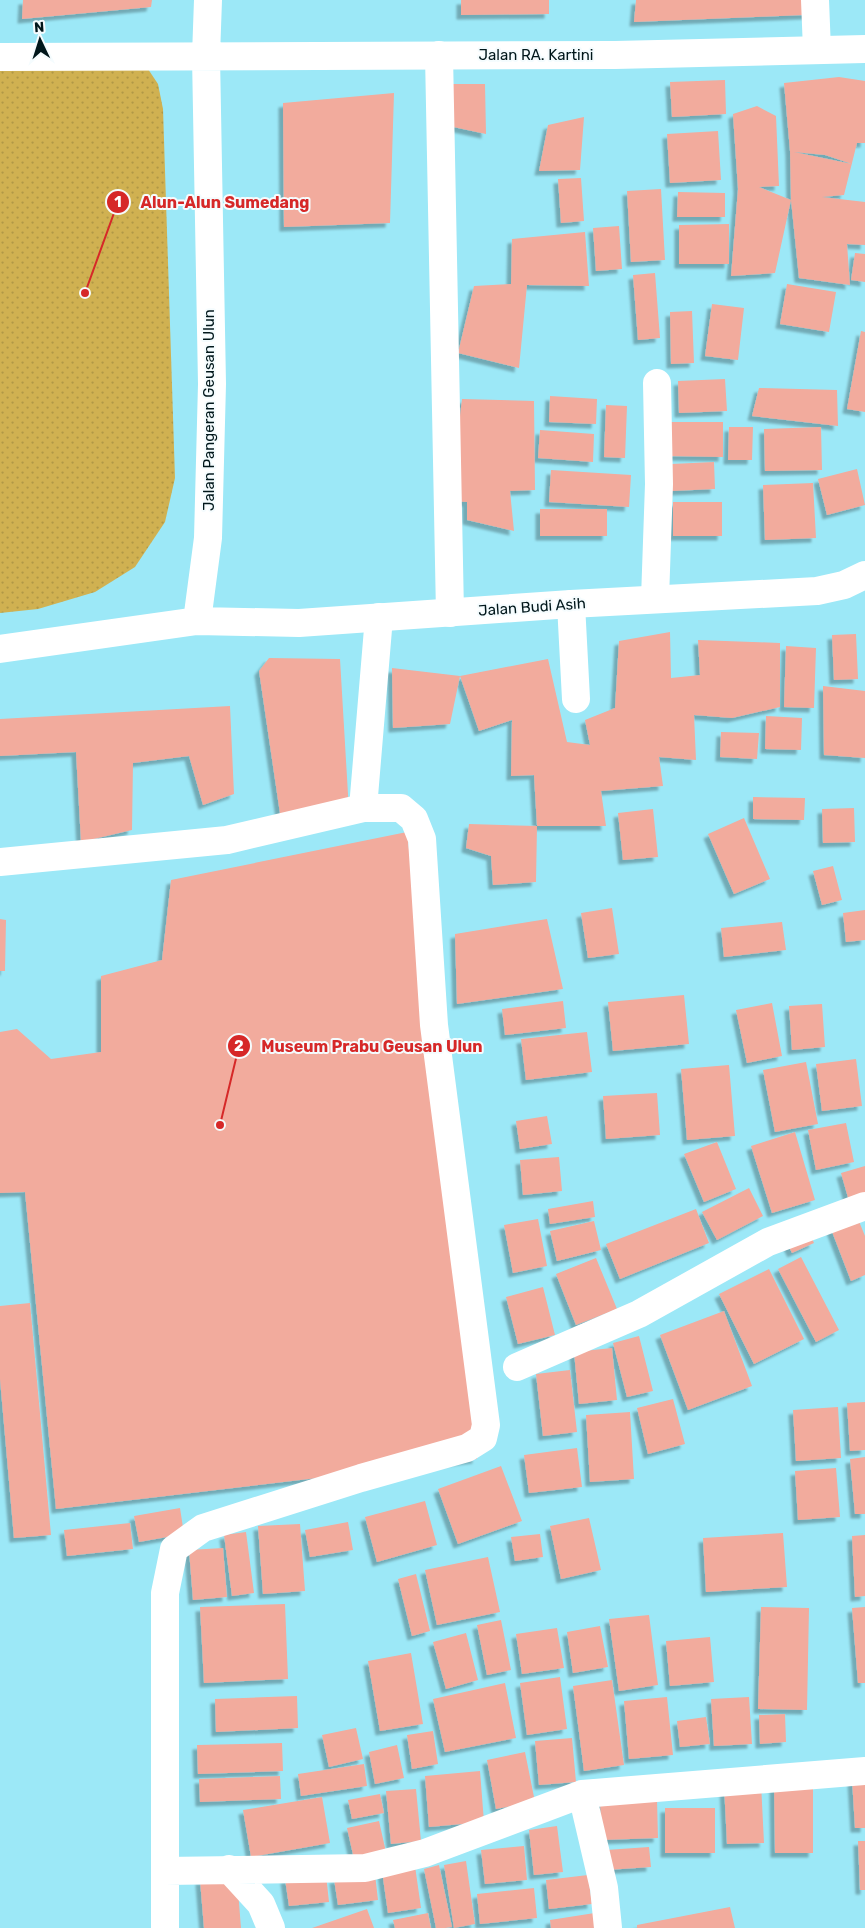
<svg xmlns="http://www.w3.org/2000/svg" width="865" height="1928" font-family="Rubik,sans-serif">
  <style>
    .park { fill: url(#park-dots) }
    .building { fill: #f2ab9d; fill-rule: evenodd; filter: url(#shadow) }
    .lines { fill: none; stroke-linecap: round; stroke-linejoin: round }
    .street { stroke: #fff; stroke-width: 28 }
    .secondary { stroke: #fff; stroke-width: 28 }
    .labels { text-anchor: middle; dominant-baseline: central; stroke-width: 4; stroke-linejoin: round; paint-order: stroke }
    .street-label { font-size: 15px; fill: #01171b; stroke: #f5fcfe }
    .leader { fill: none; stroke: #d62828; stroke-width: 2 }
    .callout-dot { fill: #d62828; stroke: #f5fcfe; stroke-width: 2 }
    .mark-label { font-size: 15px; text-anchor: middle; font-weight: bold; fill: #fff }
    .callout-label { font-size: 16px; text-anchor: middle; font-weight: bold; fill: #d62828; stroke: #f5fcfe; stroke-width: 4; stroke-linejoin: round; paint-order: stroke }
  </style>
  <defs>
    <pattern id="park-dots" width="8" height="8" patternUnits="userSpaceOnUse" patternTransform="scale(1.25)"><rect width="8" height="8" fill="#d0b151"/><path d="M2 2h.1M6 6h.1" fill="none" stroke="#b19846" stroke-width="1.8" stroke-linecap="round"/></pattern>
    <filter id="shadow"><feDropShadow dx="-4.5" dy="4.5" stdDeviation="1" flood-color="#0004"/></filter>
  </defs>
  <rect width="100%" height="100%" fill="#9ce8f7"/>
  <path class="park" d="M0 63 148 69 158 84 163 109 175 478 165 522 135 567 95 592 38 609 0 613Z"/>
  <path class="building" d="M23 0H152L151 7 22 19Z
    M461 0H549V14L461 15Z
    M636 0H828V14L634 22Z
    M839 77 865 81V143H857L844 195 822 197 865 202V245L847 244 850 285 799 278 791 200 790 151 784 83ZM794 152 825 155 852 164Z
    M725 80 726 114 672 117 670 82Z
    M443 84H485L486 134 444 125Z
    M394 93 390 223 284 227 283 103Z
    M757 106 776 116 779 186 759 187 791 200 775 273 731 276 738 189 733 114Z
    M584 117 580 170 539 171 548 125Z
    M718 131 721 180 670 183 667 134Z
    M581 178 584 221 561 223 558 179Z
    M661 189 665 260 631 262 627 191Z
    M678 192 725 193V217H677Z
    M729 224V264H679V225Z
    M619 226 622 269 596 271 593 228Z
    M585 232 589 286 527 285 519 368 458 353 474 286 511 284 512 239Z
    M855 253 865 254V282L851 280Z
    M655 273 660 338 638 340 633 275Z
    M787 284 836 292 829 332 780 324Z
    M712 304 744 308 738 360 705 356Z
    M692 311 694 363 671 364 670 312Z
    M861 331 865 332V412L847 409Z
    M725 379 727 411 679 413 678 381Z
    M759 388 837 390 838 426 752 416Z
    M550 396 597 399 596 424 549 422Z
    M462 399 534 401 535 490 510 491 514 531 467 520V502L450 501Z
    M606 405 627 406 625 458 604 457Z
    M667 422H723V457L666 456Z
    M729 427H753L752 460H728Z
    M821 427 822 470 765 471 764 429Z
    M540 430 594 434 593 462 538 458Z
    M714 462 715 489 672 491 671 464Z
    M857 469 865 505 827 515 818 479Z
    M551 470 631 475 629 507 549 502Z
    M813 483 816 538 765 540 763 485Z
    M673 502H722V536H673Z
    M540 509H607V536H540Z
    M670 632 671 678 700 675 698 640 780 643V707L732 718 694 715 696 760 659 757 663 786 601 791 606 826H537L534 775 511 776 512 720 479 731 460 676 548 659 567 742 590 745 585 720 615 708 619 641Z
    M856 634 858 679 834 680 832 635Z
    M786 646 816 648 814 708 784 707Z
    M269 658 340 659 349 811 282 827 259 671Z
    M392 668 460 676 450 724 393 728Z
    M823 686 865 691V758L824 755Z
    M230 706 234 794 203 805 189 756 133 763 132 830 81 842 76 752 0 756V719Z
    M766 716 802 718 801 750 765 749Z
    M721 732 759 733 757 759 720 757Z
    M753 797 805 798 804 820 753 819Z
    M854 808 855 842 823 843 822 809Z
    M653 809 658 857 623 860 618 813Z
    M744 818 770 879 734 894 708 834Z
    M469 824 537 826 536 882 493 885 491 856 466 848Z
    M407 832 477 1459 56 1509 25 1192 0 1193V1032L17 1029 51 1059 101 1052V976L162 960 171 880Z
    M833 866 842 900 822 905 813 871Z
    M612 908 619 954 588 958 581 913Z
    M865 910V940L846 942 843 913Z
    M0 919 6 920 5 971H0Z
    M547 919 563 989 457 1004 455 934Z
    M782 922 786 950 724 957 721 928Z
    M684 995 689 1044 613 1051 608 1002Z
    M563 1001 566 1028 505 1035 502 1009Z
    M772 1003 782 1056 747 1063 736 1010Z
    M822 1004 825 1047 792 1050 789 1006Z
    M587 1032 592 1072 526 1080 521 1039Z
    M856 1059 862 1106 822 1111 816 1064Z
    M806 1062 818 1124 775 1132 763 1070Z
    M729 1065 735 1136 687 1140 681 1069Z
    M657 1093 660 1135 606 1139 603 1096Z
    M547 1116 552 1144 520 1149 516 1121Z
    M846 1123 854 1162 816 1170 808 1130Z
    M795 1132 815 1200 772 1213 751 1146Z
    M717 1142 736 1189 704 1202 684 1154Z
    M559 1157 562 1191 523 1195 520 1160Z
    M865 1166V1196L849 1201 841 1173Z
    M749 1188 763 1216 717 1240 702 1212Z
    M593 1201 595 1217 550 1224 548 1209Z
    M696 1209 709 1243 620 1279 606 1244Z
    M538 1219 547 1266 513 1273 504 1225Z
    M858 1219 865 1236V1275L851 1281 831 1229Z
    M594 1221 601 1250 557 1261 550 1231Z
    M808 1230 814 1243 792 1253 786 1241Z
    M801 1257 839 1330 816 1342 778 1269Z
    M596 1258 617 1309 576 1325 556 1274Z
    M769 1269 804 1339 754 1364 719 1294Z
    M543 1287 555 1335 518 1344 506 1297Z
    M30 1303 51 1535 14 1538 0 1379V1306Z
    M724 1311 752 1386 688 1410 660 1335Z
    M639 1336 653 1391 627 1397 613 1343Z
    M612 1348 617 1400 579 1404 574 1352Z
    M570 1370 577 1432 543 1436 536 1374Z
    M673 1399 685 1444 648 1454 637 1408Z
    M865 1402V1450L850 1451 847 1403Z
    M838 1407 841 1458 796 1461 793 1410Z
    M630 1412 634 1479 590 1482 586 1415Z
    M577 1448 582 1487 529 1493 524 1455Z
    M865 1457V1514H855L850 1459Z
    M501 1466 522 1521 458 1544 438 1489Z
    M836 1468 840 1517 798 1520 795 1471Z
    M425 1501 437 1545 377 1562 365 1517Z
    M180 1508 184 1534 139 1542 134 1516Z
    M589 1518 601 1570 561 1579 550 1526Z
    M348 1522 353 1550 310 1557 305 1530Z
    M130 1523 133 1549 67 1556 64 1530Z
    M300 1524 305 1591 263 1594 258 1526Z
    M246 1532 254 1593 232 1596 224 1535Z
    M783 1533 787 1587 706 1592 703 1538Z
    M540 1534 543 1557 515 1561 511 1537Z
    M865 1535V1596L855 1597 852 1536Z
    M223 1548 227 1597 193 1600 189 1550Z
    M488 1557 500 1612 437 1625 425 1570Z
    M416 1574 430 1631 412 1636 398 1579Z
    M285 1604 288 1679 204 1683 200 1607Z
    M761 1607 809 1608 807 1710 758 1709Z
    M865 1607V1683H858L852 1608Z
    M649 1615 658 1685 619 1691 609 1619Z
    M501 1620 511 1670 487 1675 477 1625Z
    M600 1626 608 1667 573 1673 567 1632Z
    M557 1628 564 1668 522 1674 516 1634Z
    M466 1633 478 1680 446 1689 433 1642Z
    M710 1637 714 1682 670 1686 666 1641Z
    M411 1653 423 1724 380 1731 368 1661Z
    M560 1677 567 1729 527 1735 520 1683Z
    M612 1680 624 1765 584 1771 573 1686Z
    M505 1683 516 1738 445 1752 433 1699Z
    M297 1696 298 1728 216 1732 215 1699Z
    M667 1697 673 1755 629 1759 624 1701Z
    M749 1697 752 1744 714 1746 711 1699Z
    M785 1714 786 1742 760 1744 759 1715Z
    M706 1717 710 1744 680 1747 677 1721Z
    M356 1728 363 1759 329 1767 322 1735Z
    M433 1731 438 1764 412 1769 407 1735Z
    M572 1738 576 1782 539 1785 535 1741Z
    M282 1743 283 1771 198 1774 197 1745Z
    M397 1745 404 1778 375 1784 369 1752Z
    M525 1752 535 1802 496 1809 487 1760Z
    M364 1764 367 1786 301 1796 298 1774Z
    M480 1771 484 1822 429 1827 425 1776Z
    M280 1776 281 1799 200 1802 199 1779Z
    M865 1778V1828H855L852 1779Z
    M813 1781V1853H775L774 1782Z
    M761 1783 764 1843 727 1844 724 1785Z
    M416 1789 421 1841 391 1844 386 1791Z
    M380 1794 384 1813 352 1819 348 1800Z
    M322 1797 330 1843 251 1857 243 1810Z
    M657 1799 658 1838 602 1840 600 1801Z
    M665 1808H715V1853H665Z
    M379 1821 386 1852 354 1859 347 1828Z
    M557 1826 563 1872 534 1875 529 1830Z
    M858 1841H865V1890H860Z
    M524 1846 527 1880 485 1884 481 1850Z
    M649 1847 651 1867 607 1870 606 1850Z
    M466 1861 475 1924 454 1928 444 1865Z
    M439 1865 452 1927 445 1928H436L424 1869Z
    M415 1866 421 1908 388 1913 382 1871Z
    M326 1874 329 1902 289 1906 285 1879Z
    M375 1874 378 1900 338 1905 334 1879Z
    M588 1875 592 1904 549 1909 546 1880Z
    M237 1878 241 1928H204L200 1880Z
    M534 1888 537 1918 480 1924 477 1894Z
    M730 1907 735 1928H637V1925Z
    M367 1909 374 1928H312Z
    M601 1912 603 1928H551L550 1920Z
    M428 1913 431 1928H395L393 1920Z"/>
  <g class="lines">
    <path class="street" d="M815 0 817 50
      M439 55 450 613
      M655 599 659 484 657 383
      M571 604 576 699
      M363 808 379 617
      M0 862 227 840 363 808H401L414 819 422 839 434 1025 486 1425 483 1438 467 1448 361 1478 203 1528 174 1549 165 1593V1928
      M517 1367 639 1314 768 1242 865 1206
      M582 1794 604 1888 608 1928
      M229 1869 261 1904 271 1928
      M165 1871 365 1868 425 1853 582 1794 865 1771"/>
    <path class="secondary" d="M0 57 615 55 865 49
      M197 621 299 623 571 604 817 591 844 585 865 575
      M0 649 197 621 208 538 212 384 206 56 208 0"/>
  </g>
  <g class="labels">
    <g class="street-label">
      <text x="536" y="55">Jalan RA. Kartini</text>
      <text transform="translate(209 410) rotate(-90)">Jalan Pangeran Geusan Ulun</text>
      <text transform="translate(532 607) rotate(-4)">Jalan Budi Asih</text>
    </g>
  </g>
  <path class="leader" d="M85 293L118 202M220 1125L239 1046"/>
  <g class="callout-dot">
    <circle cx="85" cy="293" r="5"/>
    <circle cx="220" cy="1125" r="5"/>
    <circle cx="118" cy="202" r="12"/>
    <circle cx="239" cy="1046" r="12"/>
  </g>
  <g class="mark-label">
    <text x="118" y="207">1</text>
    <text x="239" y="1051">2</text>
  </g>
  <g class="callout-label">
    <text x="225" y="208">Alun-Alun Sumedang</text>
    <text x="372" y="1052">Museum Prabu Geusan Ulun</text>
  </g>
  <g transform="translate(40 40) rotate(356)" stroke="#f5fcfe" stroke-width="4" paint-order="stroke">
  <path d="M0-4L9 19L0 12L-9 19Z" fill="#01171b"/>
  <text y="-8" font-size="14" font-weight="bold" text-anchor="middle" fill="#01171b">N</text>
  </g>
</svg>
